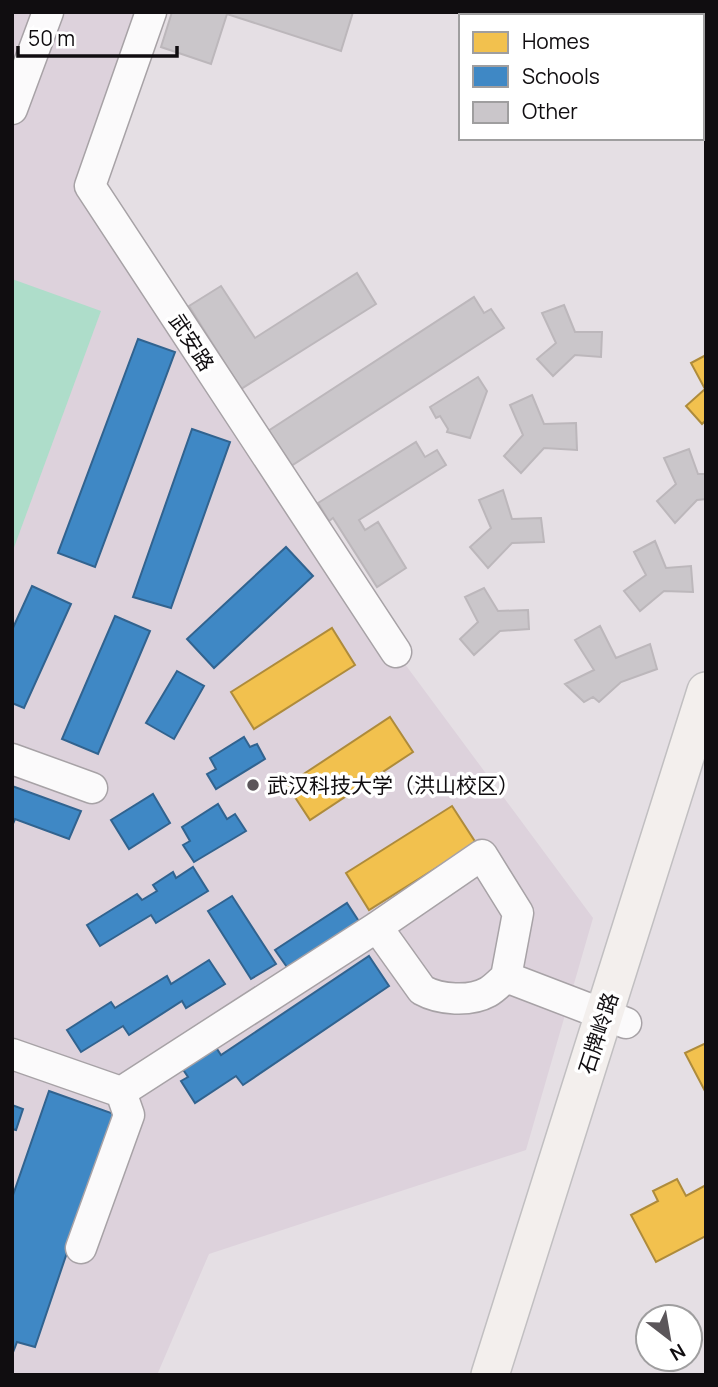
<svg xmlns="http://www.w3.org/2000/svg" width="718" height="1387" font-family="Manrope,'Noto Sans SC',sans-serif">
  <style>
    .built { fill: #ddd2dc }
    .green { fill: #aeddca }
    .homes { fill: #f2c14e; stroke: #ae8b3b; stroke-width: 2 }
    .schools { fill: #3f88c5; stroke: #31638f; stroke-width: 2 }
    .building { fill: #cac6ca; stroke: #bcb7bb; stroke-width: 2 }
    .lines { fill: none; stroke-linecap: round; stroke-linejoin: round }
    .minor-casing { stroke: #a7a2a6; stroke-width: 33 }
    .major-casing { stroke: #c1bfc1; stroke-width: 40 }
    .minor { stroke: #fbfafb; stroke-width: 30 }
    .major { stroke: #f3efed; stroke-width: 37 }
    .poi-dot { fill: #5b565a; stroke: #fff; stroke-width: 2.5 }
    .labels { text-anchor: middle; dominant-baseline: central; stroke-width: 7; stroke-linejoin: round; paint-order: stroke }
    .street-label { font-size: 21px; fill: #100d10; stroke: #fff }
    .poi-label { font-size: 21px; fill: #100d10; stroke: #fff; text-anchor: start }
  </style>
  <rect width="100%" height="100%" fill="#e5dfe4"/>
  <path class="built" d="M12 12H151L90 186 396 652 593 918 526 1150 209 1254 157 1375H12Z"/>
  <path class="green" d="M12 279 101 311 12 553Z"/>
  <path class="homes" d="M706 355V420L702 424 686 406 705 389 691 363Z
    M332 628 355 665 254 729 231 692Z
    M390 717 413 752 310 820 287 785Z
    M452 806 476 843 369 910 346 873Z
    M706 1043V1093L685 1053Z
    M677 1179 686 1196 706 1185V1236L656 1262 631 1215 658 1201 653 1191Z"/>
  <path class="schools" d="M138 339 175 352 95 567 58 553Z
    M192 429 230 442 171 608 133 597Z
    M286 547 313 576 214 668 187 639Z
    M32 586 71 604 24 708 12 703V630Z
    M115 616 150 631 98 754 62 739Z
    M177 671 204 686 174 739 146 723Z
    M244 737 250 747 257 744 265 759 216 789 207 774 216 769 210 758Z
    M12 786 81 811 69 839 15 819 12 826Z
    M153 794 170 823 129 849 111 820Z
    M218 804 227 819 235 814 246 831 194 862 183 845 190 841 182 827Z
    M193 867 208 891 156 923 151 915 100 946 87 925 137 894 142 900 157 891 153 885 173 872 176 878Z
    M232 896 276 964 251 979 208 911Z
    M347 903 360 923 289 970 275 950Z
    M369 956 389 986 243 1085 236 1076 195 1103 181 1081 188 1077 182 1068 215 1046 221 1055Z
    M209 960 225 984 186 1008 182 1001 129 1035 123 1026 81 1052 67 1030 111 1002 115 1008 167 976 171 984Z
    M49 1091 114 1114 35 1347 17 1342 12 1355V1198Z
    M12 1105 23 1109 16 1130 12 1129Z"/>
  <path class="building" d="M172 12H353L341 51 227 14 211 64 161 47Z
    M357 273 376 304 241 389 189 306 221 286 255 338Z
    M474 297 484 313 491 309 504 328 291 466 268 431Z
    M564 305 575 332H602L601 357 575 355 553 376 537 359 556 343 542 313Z
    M478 377 487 391 470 438 447 432 448 429 440 416 436 418 430 407Z
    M532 395 544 424 576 423 577 450 544 448 521 473 504 456 523 435 510 405Z
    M416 442 425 457 437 450 446 465 359 520 365 530 378 522 406 568 377 587 333 518 329 521 318 503Z
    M689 449 698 474H706V499L697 500 675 523 657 501 676 484 664 458Z
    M503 490 512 519 541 518 544 542 512 543 488 568 470 547 491 528 479 500Z
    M655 541 666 568 691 566 693 592 664 591 640 611 624 591 646 575 634 552Z
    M484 588 498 611 528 610 529 629 500 631 474 655 460 639 478 622 465 597Z
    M600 626 616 658 650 644 657 669 621 682 599 702 593 697 584 702 565 684 594 670 575 640Z"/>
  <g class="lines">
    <defs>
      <path id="minor" d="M151 12 90 186 396 652
        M12 109 48 12
        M12 759 92 788
        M377 927 422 990C440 1000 470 1002 488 992 495 988 500 982 506 977L626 1023
        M12 1054 121 1092 129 1115 81 1248
        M121 1092 377 927 482 855 518 913 506 977"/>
      <path id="major" d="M702 23 706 30
        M490 1375 706 691"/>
    </defs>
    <use href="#minor" class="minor-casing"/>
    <use href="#major" class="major-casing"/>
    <use href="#minor" class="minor"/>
    <use href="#major" class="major"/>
  </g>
  <circle class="poi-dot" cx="253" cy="785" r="7"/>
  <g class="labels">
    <g class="street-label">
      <text transform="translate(192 342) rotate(57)">武安路</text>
      <text transform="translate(598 1033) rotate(-72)">石牌岭路</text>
    </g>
    <g class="poi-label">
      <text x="267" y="785">武汉科技大学（洪山校区）</text>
    </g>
  </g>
  <rect width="718" height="1387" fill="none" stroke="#100d10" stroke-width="28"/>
  <rect x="459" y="14" width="245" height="126" fill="#ffffff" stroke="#9f9e9f" stroke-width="2"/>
  <rect x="473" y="32" width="35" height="21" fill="#f2c14e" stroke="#9f9e9f" stroke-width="2"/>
  <text x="522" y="49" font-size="21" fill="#100d10">Homes</text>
  <rect x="473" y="66" width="35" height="21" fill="#3f88c5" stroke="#9f9e9f" stroke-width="2"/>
  <text x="522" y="84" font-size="21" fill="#100d10">Schools</text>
  <rect x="473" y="102" width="35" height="21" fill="#cac6ca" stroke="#9f9e9f" stroke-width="2"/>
  <text x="522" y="119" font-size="21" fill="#100d10">Other</text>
  <g transform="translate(669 1338) rotate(149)"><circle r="33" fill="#ffffff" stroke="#9f9e9f" stroke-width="2"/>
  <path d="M0-5L12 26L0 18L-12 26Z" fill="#5b565a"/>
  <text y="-10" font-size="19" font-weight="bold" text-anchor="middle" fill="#100d10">N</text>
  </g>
  <path d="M18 46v10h159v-10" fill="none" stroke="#100d10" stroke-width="3.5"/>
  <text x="28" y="46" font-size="21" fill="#100d10" stroke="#ffffff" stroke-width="5" paint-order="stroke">50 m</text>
</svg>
